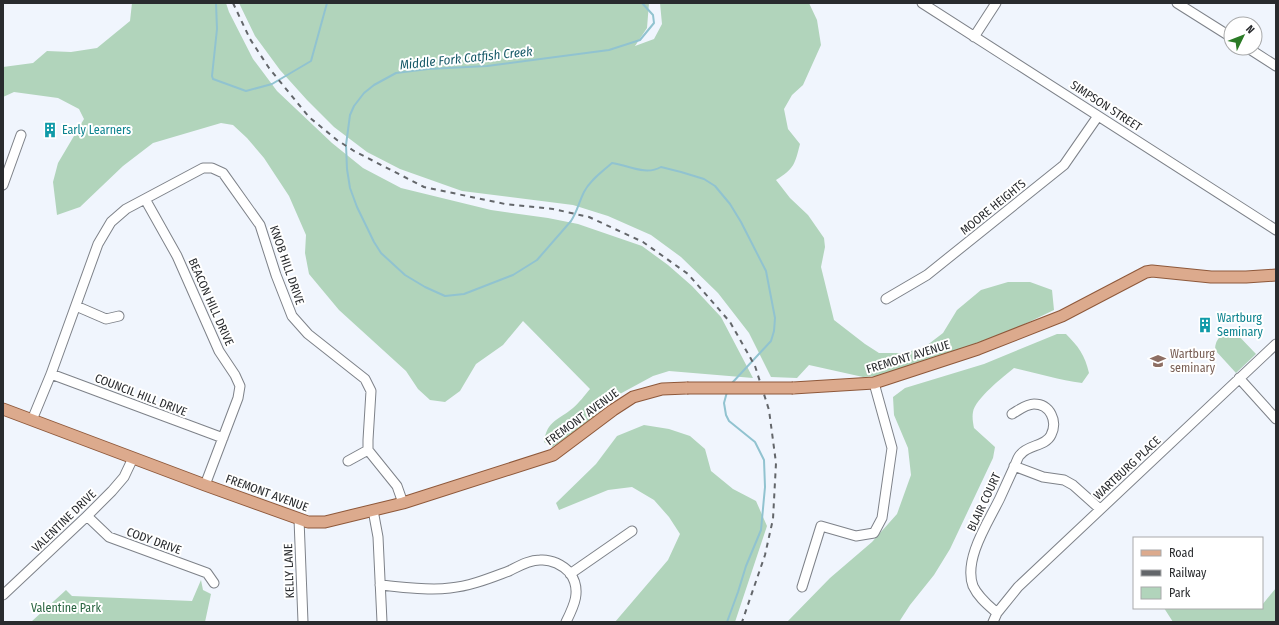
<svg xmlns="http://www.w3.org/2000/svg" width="1279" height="625" font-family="'Fira Sans Condensed',sans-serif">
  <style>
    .green { fill: #b1d4bb }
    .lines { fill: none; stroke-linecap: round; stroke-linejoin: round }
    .stream { stroke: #91c3d0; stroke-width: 2 }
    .minor-casing { stroke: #7e8289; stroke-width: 11 }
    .major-casing { stroke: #8e583a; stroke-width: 13 }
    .minor { stroke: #fff; stroke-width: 9 }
    .major { stroke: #dcaa8d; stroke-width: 11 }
    .rail { stroke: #63666a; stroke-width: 2; stroke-dasharray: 5 5; stroke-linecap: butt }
    .major-bridge-casing { stroke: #8e583a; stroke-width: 13; stroke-linecap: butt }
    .major-bridge { stroke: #dcaa8d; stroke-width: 11 }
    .labels { text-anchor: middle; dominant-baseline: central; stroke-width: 4; stroke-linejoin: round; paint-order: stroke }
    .street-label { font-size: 12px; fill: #292b2e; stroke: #fff }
    .culture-label { font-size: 12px; fill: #0d838f; stroke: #fff; text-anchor: start }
    .education-label { font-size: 12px; fill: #785e54; stroke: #fff; text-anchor: start }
    .park-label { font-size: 12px; fill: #2a6541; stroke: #fff }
    .water-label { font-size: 13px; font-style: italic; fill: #185a69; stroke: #fff }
  </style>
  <rect width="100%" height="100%" fill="#f0f5fd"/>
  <path class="green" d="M132 3H226L229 12 253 59 277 91 332 143 363 168 401 188 491 210 548 218 578 224 642 246 668 265 692 286 721 317 753 378 669 371 653 376 618 395 579 430 552 447 544 442C547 420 559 420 573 408 579 403 585 395 590 389L523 321 503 345 476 364 460 391 445 402 430 400 418 389 406 371 339 310 309 274 305 253 306 235 289 196 264 158 247 138 233 125 221 123 153 143 123 166 80 207 57 215 53 182 58 163 84 119 79 109 58 98 14 92 3 97V67L33 63 47 51 71 52 97 48 130 21Z
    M239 3H649L647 28 635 46 654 39 662 24 660 3H809L817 20 821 45 803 85 792 95 784 109 788 129 800 144C795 164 794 169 776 180L790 198 808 215 824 238 825 247 821 267 834 320 865 344 879 353H905L926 346 943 333 957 310 981 290 1008 282H1030L1052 290 1054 310 1004 334 924 364 878 376 863 377 809 365 797 378 771 377 749 333 718 293 681 257 651 235 608 216 573 205 462 191 400 169 367 152 334 127 307 100 280 70 255 36Z
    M1234 331 1256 354 1236 373 1215 350C1215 338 1223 332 1234 331Z
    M1057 334H1066C1078 346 1085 355 1089 373L1082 383C1059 380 1037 373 1014 368 1004 376 975 399 973 412 972 417 973 423 974 428L995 447 993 458 950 549 934 575 910 605 899 622H787L830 578 872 542 897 514 911 475 908 448 894 415 893 397 905 388 984 364Z
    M644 425 669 429 690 436 705 449 711 471 733 489 756 501 767 526 735 622H615L668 560 680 534 669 517 654 500 632 487 608 490 559 510 556 503 596 464 617 436Z
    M201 580 203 590 211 594 205 622H31L66 590 72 596 192 601Z
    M1276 588V622H1173L1164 608H1262V605Z"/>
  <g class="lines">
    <path class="stream" d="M216 3 217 29 212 76 213 79 246 91 272 84 311 61 327 3
      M642 3 653 15 654 23 640 40 609 50 487 66 428 69 396 73 374 85 364 93 354 106 350 115 346 145 347 169 350 188 357 207 374 242 381 253 405 275 425 287 445 296 464 294 513 275 537 260 571 221C577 212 579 202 584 192 590 180 602 172 612 163 628 165 645 176 661 167L681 172 704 179 715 186 730 204 741 222 766 271 775 318 774 331 771 341 732 383
      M727 392 724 403 726 415 729 421 755 442 764 460 765 487 761 530 746 566 738 592 727 622"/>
    <defs>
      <path id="minor" d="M922 3 1276 230
        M1177 3 1231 37
        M974 37 996 3
        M1248 48 1276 66
        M3 185 21 135
        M145 199 177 256 219 351 235 375 240 386 238 398 205 485
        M886 299 927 275 1064 165 1098 116
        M76 306 106 319 119 316
        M51 374 223 438
        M1239 378 1276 419
        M32 420 51 374 98 244 111 222 126 209 203 168H212L223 173 260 225 276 275 292 316 308 334 365 379 371 391 368 440V450L397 486 403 503
        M348 461 368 450
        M1014 466 1043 477 1064 480 1073 485 1100 509
        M373 510 378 537 382 622
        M87 516 109 537 207 573 214 583
        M299 519 303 622
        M570 574 632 531
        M380 585C403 587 428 591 450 588 471 586 490 578 509 571 519 566 529 560 540 560 551 559 563 565 570 573 582 590 574 606 566 622
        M802 587 821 526 856 536 874 533 882 518 892 448 874 383
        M3 595 87 516 112 491 124 477 133 458
        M997 613C988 605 978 597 973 586 963 559 989 521 1000 498 1005 487 1010 476 1015 465 1017 461 1018 456 1021 454 1028 445 1046 446 1051 435 1058 421 1050 404 1034 404 1026 404 1019 410 1012 414
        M993 622 997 613 1018 587 1276 344"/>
      <path id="major" d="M793 388 874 383 978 349 1062 316 1146 272 1152 271 1211 277H1246L1276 275
        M3 409 205 485 308 522H325L403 503 553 455 613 410 633 397 662 389 687 388"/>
    </defs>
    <use href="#minor" class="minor-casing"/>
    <use href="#major" class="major-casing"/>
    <use href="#minor" class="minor"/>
    <use href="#major" class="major"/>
    <path class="rail" d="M233 3 250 39 269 68 309 117 337 140 354 151 424 187 505 204 553 209 589 217 643 242 688 274 730 322 755 366 769 410 776 463 773 519 765 555 742 622"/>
    <defs>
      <path id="major-bridge" d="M687 388H793"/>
    </defs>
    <use href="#major-bridge" class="major-bridge-casing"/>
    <use href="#major-bridge" class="major-bridge"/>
  </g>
  <defs>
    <symbol id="building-bare" viewBox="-9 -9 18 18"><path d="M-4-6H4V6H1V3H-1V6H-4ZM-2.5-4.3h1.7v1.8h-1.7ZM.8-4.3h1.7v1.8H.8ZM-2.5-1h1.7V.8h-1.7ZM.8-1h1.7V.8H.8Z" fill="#0f9aa8" stroke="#fff" stroke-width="2.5" paint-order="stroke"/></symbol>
    <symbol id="university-bare" viewBox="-9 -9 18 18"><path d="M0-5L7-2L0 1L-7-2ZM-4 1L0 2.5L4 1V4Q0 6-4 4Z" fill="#8d6e63" stroke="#fff" stroke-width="2.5" paint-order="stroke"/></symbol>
  </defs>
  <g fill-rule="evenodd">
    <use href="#building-bare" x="39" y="119" width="22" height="22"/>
    <use href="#building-bare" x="1194" y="314" width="22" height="22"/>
    <use href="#university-bare" x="1147" y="350" width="22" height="22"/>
  </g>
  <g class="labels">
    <g class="street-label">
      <text transform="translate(1106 106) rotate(33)">SIMPSON STREET</text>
      <text transform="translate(993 207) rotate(-39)">MOORE HEIGHTS</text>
      <text transform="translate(287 265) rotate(71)">KNOB HILL DRIVE</text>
      <text transform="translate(211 302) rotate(66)">BEACON HILL DRIVE</text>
      <text transform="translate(908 357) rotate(-17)">FREMONT AVENUE</text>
      <text transform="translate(141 395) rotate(21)">COUNCIL HILL DRIVE</text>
      <text transform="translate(582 417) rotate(-36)">FREMONT AVENUE</text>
      <text transform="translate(1127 468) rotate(-43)">WARTBURG PLACE</text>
      <text transform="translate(267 493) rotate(20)">FREMONT AVENUE</text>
      <text transform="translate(984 502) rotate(-65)">BLAIR COURT</text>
      <text transform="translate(64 521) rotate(-44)">VALENTINE DRIVE</text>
      <text transform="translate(154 541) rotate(20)">CODY DRIVE</text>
      <text transform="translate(289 571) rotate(-92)">KELLY LANE</text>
    </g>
    <g class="culture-label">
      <text x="62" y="130">Early Learners</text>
      <text x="1217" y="318">Wartburg<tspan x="1217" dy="14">Seminary</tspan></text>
    </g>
    <g class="education-label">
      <text x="1170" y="354">Wartburg<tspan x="1170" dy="14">seminary</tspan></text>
    </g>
    <g class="park-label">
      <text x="66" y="608">Valentine Park</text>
    </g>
    <g class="water-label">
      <text transform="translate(466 58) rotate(-6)">Middle Fork Catfish Creek</text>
    </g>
  </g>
  <rect width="1279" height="625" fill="none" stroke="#292b2e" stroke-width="8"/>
  <rect x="1133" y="537" width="130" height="72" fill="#ffffff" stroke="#a9aaab"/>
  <rect x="1141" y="550" width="20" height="6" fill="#dcaa8d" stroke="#a9aaab"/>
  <text x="1169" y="557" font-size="12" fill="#292b2e">Road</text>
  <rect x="1141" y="570" width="20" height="6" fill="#63666a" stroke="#a9aaab"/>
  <text x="1169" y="577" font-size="12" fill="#292b2e">Railway</text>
  <rect x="1141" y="587" width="20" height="12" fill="#b1d4bb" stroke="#a9aaab"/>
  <text x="1169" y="597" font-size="12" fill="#292b2e">Park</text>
  <g transform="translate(1243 36) rotate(47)"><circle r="19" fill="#ffffff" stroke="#a9aaab"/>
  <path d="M0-3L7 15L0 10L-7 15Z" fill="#2b7b26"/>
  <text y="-6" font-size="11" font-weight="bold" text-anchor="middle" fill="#292b2e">N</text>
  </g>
</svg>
